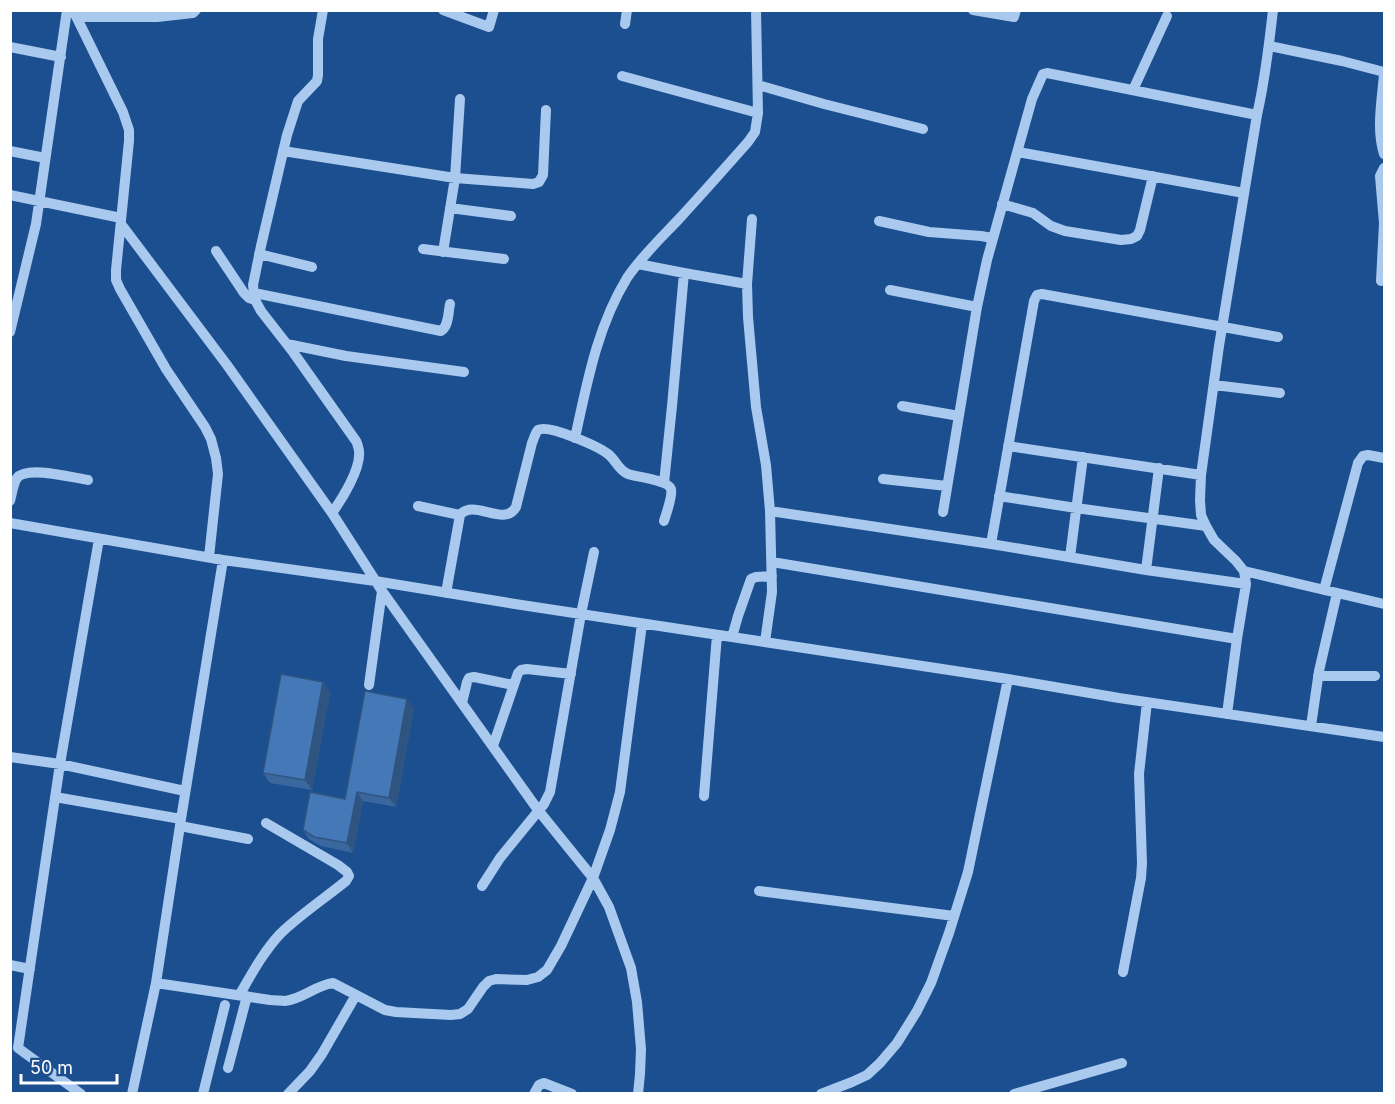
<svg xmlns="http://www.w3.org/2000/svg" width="1395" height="1104" font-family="Inter,sans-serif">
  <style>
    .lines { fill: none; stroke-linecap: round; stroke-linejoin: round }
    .minor { stroke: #a9c9ee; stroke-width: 10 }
    .wall { fill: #3a679d }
    .shaded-wall { fill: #305480 }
    .building { fill: #4478b7; stroke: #305480; stroke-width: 1.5 }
  </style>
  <rect width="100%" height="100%" fill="#1b4f8f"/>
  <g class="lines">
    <path class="minor" d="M73 10 123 112 129 130V141L116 270V280L120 289 166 369 205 427 211 439 216 458 218 474 209 557
      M323 10 318 39V75L317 81 298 101 287 135 261 246 253 285 254 293 255 300 261 311 293 352 356 441C357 442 359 450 359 451 361 469 342 499 332 513
      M443 10 489 27 494 10
      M973 10 1014 17 1016 10
      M77 17H157L193 13 196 10
      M625 24 627 10
      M1269 46 1342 61 1384 72
      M10 47 61 57
      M1384 74C1382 100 1376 129 1384 154
      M622 76 758 113
      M758 85 824 104 923 129
      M1133 90 1167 16
      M10 151 45 158
      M283 151 455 178 533 184 539 182 543 175 546 110
      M1018 152 1244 193
      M10 195 121 218
      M1002 204 1033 213 1051 226 1065 231 1121 240 1131 239 1137 236 1140 230 1153 176
      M450 208 511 216
      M752 219 747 284 748 317 756 407 766 465 770 511 772 592 765 642
      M879 221 929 232 981 236 992 238
      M121 224 227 365 332 513 382 591 538 810 593 878 609 907 631 968 637 1002 641 1049 640 1074 638 1094
      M423 249 504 259
      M216 251 244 293 249 298 255 300
      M443 252 455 178 460 99
      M259 254 312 267
      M638 264 684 273 747 284
      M1381 281 1384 223 1380 176 1384 168
      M890 290 977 307
      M254 293 441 331C449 326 448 313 450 304
      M10 332 36 224 67 10
      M287 344 346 356 464 372
      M1214 385 1280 393
      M902 406 959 416
      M575 438C587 383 597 327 627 278 641 257 661 238 678 220 702 194 725 168 748 142L755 132 758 113 756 10
      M1008 446 1201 475
      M883 479 947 486
      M664 483 672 406 684 273
      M999 496 1076 508 1206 526
      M10 501C12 494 13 484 17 478 27 465 73 478 88 480
      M418 506 460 515
      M770 511 991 544 1146 570 1246 584
      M943 512 977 307 987 260 1032 99 1043 74 1047 73 1257 115
      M10 523 223 560 375 581 515 604 1008 679 1119 698 1384 737
      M991 544 1034 301 1037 295 1042 294 1278 337
      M1070 557 1083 457
      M772 562 1237 639
      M1146 570 1159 468
      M1244 571 1384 604
      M1324 590 1358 463 1363 456 1368 455 1384 458
      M446 593 460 515C474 498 504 528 516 507L532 443C534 439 535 433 538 430 549 424 599 447 608 454 616 460 618 470 628 474 637 477 668 480 671 489 673 496 666 514 664 521
      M732 637 738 616 751 579 756 577 772 576
      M1318 676H1375
      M369 685 382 591
      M462 703 467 682 469 678 474 677 513 685
      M1227 714 1237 639 1246 584 1244 571 1236 561 1214 540 1206 526 1201 515 1200 500 1201 475 1219 346 1257 115C1265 80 1269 46 1273 10
      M1311 726 1319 671 1337 593
      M493 746 518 673 521 670 527 669 571 674
      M10 757 60 764 185 791
      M704 796 717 635
      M55 797 181 819
      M180 826 248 839
      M482 886 500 858 544 804 550 792 581 614 594 552
      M759 891 954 916
      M10 965 30 969
      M1123 972 1141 878 1142 863 1139 774 1147 702
      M156 983 270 1000C275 1000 281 1001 285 1001 303 999 316 985 333 983L385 1010 396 1012 451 1015 460 1014 468 1009 483 987 489 981 496 979 527 980 538 977 547 970 561 946 593 878 610 830 620 792 642 624
      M240 994C252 973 264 951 281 933 301 914 325 898 346 881L349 876 347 872 338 865 266 823
      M228 1068 247 996
      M81 1094 18 1048 60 764 99 539
      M132 1094 156 983 181 819 223 560
      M203 1094 225 1005
      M288 1094 310 1071 322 1054 356 995
      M534 1094 539 1085 544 1083 572 1094
      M821 1094 852 1082 867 1075 880 1063 897 1043 917 1011 931 983 949 933 968 872 1008 679
      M1014 1094 1122 1063"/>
  </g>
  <path class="wall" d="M323 682 330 692 312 790 270 783 263 773Z
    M414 708 396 807 363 801 353 853 321 846 309 839 303 830 345 799Z"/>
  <path class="shaded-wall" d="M323 682 330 692 312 790 305 780Z
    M407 699 414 708 396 807 389 798Z
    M357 792 363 801 353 853 347 843Z"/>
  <path class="building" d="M281 674 323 682 305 780 263 773Z
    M365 691 407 699 389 798 357 792 347 843 314 837 303 830 310 792 345 799Z"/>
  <rect width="1395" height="1104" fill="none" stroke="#ffffff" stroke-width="24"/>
  <path d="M21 1074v9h96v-9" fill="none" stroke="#ffffff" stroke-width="3"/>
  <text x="30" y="1074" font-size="18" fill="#ffffff" stroke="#1b4f8f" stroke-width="4.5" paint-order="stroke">50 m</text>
</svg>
